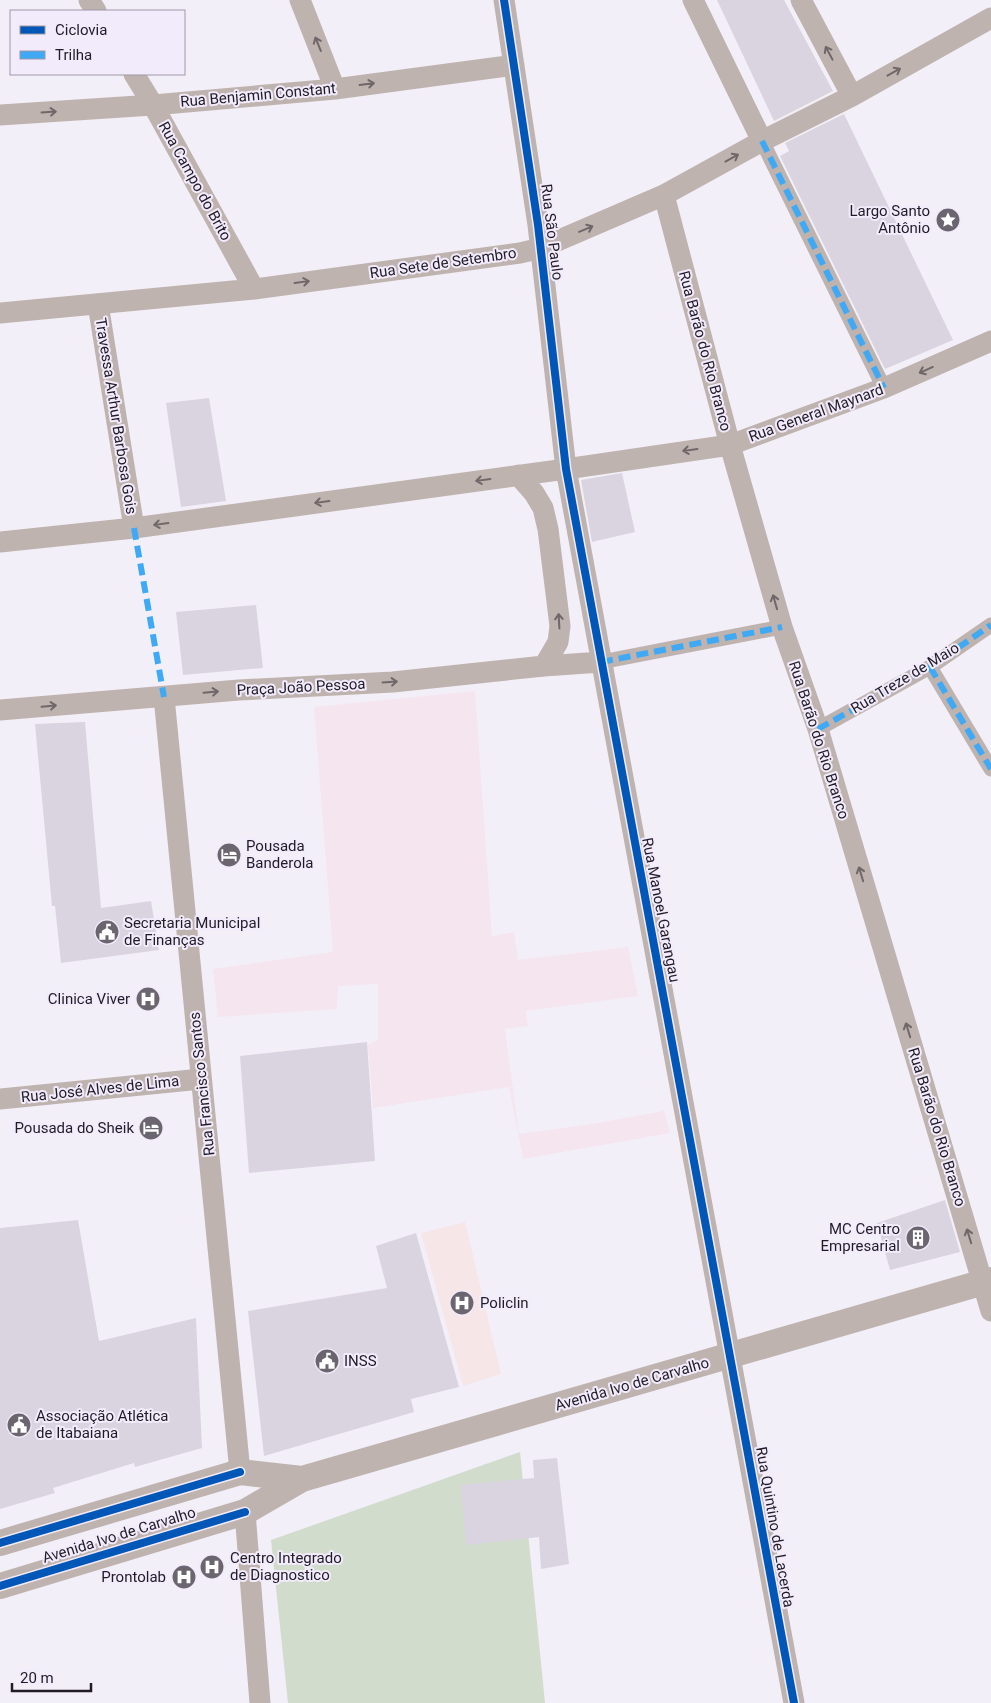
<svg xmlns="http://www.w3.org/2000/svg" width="991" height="1703" font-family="Roboto,sans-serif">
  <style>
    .commercial { fill: #f5e5ef }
    .medical { fill: #f6e6e7 }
    .green { fill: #d1dccd }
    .building { fill: #dad4e0 }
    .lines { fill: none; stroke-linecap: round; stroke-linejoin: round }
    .pedestrian { stroke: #bfb3af; stroke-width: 15 }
    .minor { stroke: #bfb3af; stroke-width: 21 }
    .tertiary { stroke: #bfb3af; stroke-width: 26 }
    .quiet { stroke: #3fa9f5; stroke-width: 6; stroke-dasharray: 12 6; stroke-linecap: butt }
    .cycleway-casing { stroke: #f2ebfc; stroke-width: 11 }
    .cycleway { stroke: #0057b8; stroke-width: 8 }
    .oneway { stroke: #70676a }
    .labels { text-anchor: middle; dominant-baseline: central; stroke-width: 4; stroke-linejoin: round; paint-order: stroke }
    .street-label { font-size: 15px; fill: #201b25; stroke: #f2ebfc }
    .poi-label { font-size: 15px; fill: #201b25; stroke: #f2ebfc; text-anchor: start }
  </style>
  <rect width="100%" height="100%" fill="#f3eff8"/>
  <path class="commercial" d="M475 691 492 936 514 932 518 960 628 947 638 996 526 1011 528 1026 505 1029 519 1134 592 1124 664 1111 670 1133 523 1159 509 1087 373 1108 368 1045 378 1040V984L338 986 337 1009 218 1017 213 969 333 952 314 707Z"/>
  <path class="medical" d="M465 1222 501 1374 463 1386 421 1233Z"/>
  <path class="green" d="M520 1452 545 1703H288L271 1540Z"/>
  <path class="building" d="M717 0H784L833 91 774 121Z
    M844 114 953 340 885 369 780 156 789 151 785 143Z
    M209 398 226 501 181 507 166 403Z
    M622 473 635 532 592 542 581 480Z
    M256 605 263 668 183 675 176 612Z
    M85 722 101 908 151 901 159 950 61 963 55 906H52L35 724Z
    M367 1042 375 1161 249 1173 240 1056Z
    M945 1200 960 1252 890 1270 877 1223Z
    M78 1220 99 1341 196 1318 202 1448 135 1467 134 1463 53 1488 55 1493 0 1509V1228Z
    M416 1233 459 1387 411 1399 414 1412 264 1456 248 1311 387 1288 376 1246Z
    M557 1458 569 1564 541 1569 539 1537 466 1545 461 1485 534 1478 533 1460Z"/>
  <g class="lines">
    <path class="pedestrian" d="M762 141 884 388
      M601 662 782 627
      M930 667 991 769
      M818 729 930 667 991 625"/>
    <path class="minor" d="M89 0 96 11
      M300 0 335 89
      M504 0 538 225 566 469 794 1703
      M693 0 762 141
      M801 0 852 96
      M134 74 153 105 254 289
      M0 115 153 105 335 89 514 65
      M664 195 730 445 782 627 818 729 991 1311
      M98 304 134 528
      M0 313 254 289 520 253 541 248 664 195 762 141 852 96 991 18
      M518 475 534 493 543 508 548 529 560 626 558 642 544 666
      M0 542 134 528 566 469 730 445 884 388 991 341
      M164 697 240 1472
      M0 710 239 690 393 682 544 666 601 662
      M0 1099 201 1079
      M245 1512 260 1703"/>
    <path class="tertiary" d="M0 1543 240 1472 302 1479
      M0 1586 245 1512 302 1479 991 1280"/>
    <path class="quiet" d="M762 141 884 388
      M134 528 164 697
      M601 662 782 627
      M930 667 991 769
      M818 729 930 667 991 625"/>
    <defs>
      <path id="cycleway" d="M504 0 538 225 566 469 794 1703
        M0 1543 240 1472
        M0 1586 245 1512"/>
    </defs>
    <use href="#cycleway" class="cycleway-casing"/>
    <use href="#cycleway" class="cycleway"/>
  </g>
  <defs><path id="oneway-shaft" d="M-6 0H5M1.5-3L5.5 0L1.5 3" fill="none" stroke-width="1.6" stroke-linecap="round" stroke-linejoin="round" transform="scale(1.25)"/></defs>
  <g class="oneway">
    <use href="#oneway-shaft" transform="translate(318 44) rotate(-112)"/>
    <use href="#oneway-shaft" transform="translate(829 53) rotate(-118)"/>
    <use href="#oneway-shaft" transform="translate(894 72) rotate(-29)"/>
    <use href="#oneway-shaft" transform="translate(367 84) rotate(-7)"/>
    <use href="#oneway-shaft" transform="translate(49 112) rotate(-4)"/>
    <use href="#oneway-shaft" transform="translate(732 158) rotate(-29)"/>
    <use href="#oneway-shaft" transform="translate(586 229) rotate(-23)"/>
    <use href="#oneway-shaft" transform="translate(302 282) rotate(-8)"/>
    <use href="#oneway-shaft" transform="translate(926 370) rotate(156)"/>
    <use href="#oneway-shaft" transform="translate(690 450) rotate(172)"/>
    <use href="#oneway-shaft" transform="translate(483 480) rotate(172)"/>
    <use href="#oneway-shaft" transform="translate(322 502) rotate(172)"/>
    <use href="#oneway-shaft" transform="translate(161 524) rotate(172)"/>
    <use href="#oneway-shaft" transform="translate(775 602) rotate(-106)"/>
    <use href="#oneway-shaft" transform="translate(559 621) rotate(-93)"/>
    <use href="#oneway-shaft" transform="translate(390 682) rotate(-4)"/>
    <use href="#oneway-shaft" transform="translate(211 692) rotate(-5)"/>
    <use href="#oneway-shaft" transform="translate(49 706) rotate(-5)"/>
    <use href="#oneway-shaft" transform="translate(861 874) rotate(-107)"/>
    <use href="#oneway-shaft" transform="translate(908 1030) rotate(-107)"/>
    <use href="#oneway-shaft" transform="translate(969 1236) rotate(-107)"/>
  </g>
  <defs>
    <symbol id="sight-disc" viewBox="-11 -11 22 22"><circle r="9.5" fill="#6a656f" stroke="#f2ebfc"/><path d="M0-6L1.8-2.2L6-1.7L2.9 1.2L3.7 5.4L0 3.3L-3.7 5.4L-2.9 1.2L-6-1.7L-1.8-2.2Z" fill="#fff"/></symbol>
    <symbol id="hotel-disc" viewBox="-11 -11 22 22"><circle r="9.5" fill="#6a656f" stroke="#f2ebfc"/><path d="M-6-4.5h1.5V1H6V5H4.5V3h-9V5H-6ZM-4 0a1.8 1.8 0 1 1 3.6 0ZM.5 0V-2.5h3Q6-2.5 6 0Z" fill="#fff"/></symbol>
    <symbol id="civic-disc" viewBox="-11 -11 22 22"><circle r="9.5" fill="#6a656f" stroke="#f2ebfc"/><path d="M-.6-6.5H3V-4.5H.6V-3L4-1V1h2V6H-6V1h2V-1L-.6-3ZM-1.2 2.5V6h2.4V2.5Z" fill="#fff"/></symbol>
    <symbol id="hospital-disc" viewBox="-11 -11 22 22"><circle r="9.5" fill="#6a656f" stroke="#f2ebfc"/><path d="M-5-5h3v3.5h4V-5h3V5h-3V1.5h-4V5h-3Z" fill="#fff"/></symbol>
    <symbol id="building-disc" viewBox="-11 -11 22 22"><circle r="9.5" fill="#6a656f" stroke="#f2ebfc"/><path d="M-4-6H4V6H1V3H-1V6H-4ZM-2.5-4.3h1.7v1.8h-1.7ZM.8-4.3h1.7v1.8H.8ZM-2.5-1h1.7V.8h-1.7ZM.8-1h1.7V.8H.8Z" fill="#fff"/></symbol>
  </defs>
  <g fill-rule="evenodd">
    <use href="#sight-disc" x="934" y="206" width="28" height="28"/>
    <use href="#hotel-disc" x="215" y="841" width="28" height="28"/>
    <use href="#civic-disc" x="93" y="918" width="28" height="28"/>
    <use href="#hospital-disc" x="134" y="985" width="28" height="28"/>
    <use href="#hotel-disc" x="137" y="1114" width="28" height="28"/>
    <use href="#building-disc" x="904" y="1224" width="28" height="28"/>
    <use href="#hospital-disc" x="448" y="1289" width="28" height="28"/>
    <use href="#civic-disc" x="313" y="1347" width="28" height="28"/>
    <use href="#civic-disc" x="5" y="1411" width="28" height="28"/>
    <use href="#hospital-disc" x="198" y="1553" width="28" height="28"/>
    <use href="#hospital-disc" x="170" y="1563" width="28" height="28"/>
  </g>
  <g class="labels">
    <g class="street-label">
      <text transform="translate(258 95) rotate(-5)">Rua Benjamin Constant</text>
      <text transform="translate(195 181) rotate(61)">Rua Campo do Brito</text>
      <text transform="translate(552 232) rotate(83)">Rua São Paulo</text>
      <text transform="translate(443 263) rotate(-8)">Rua Sete de Setembro</text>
      <text transform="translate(705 351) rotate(75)">Rua Barão do Rio Branco</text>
      <text transform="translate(816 413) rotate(-20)">Rua General Maynard</text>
      <text transform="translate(116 416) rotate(81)">Travessa Arthur Barbosa Gois</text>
      <text transform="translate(905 678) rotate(-31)">Rua Treze de Maio</text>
      <text transform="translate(301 687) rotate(-3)">Praça João Pessoa</text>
      <text transform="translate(819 740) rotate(72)">Rua Barão do Rio Branco</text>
      <text transform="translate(661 910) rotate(79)">Rua Manoel Garangau</text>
      <text transform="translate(202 1084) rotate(-96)">Rua Francisco Santos</text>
      <text transform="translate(100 1089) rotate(-6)">Rua José Alves de Lima</text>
      <text transform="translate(937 1127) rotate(73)">Rua Barão do Rio Branco</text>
      <text transform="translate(632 1384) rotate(-16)">Avenida Ivo de Carvalho</text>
      <text transform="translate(775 1527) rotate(80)">Rua Quintino de Lacerda</text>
      <text transform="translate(119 1535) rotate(-17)">Avenida Ivo de Carvalho</text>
    </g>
    <g class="poi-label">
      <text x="930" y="211" text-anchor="end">Largo Santo<tspan x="930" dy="17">Antônio</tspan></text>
      <text x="246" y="846">Pousada<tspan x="246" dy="17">Banderola</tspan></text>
      <text x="124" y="923">Secretaria Municipal<tspan x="124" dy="17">de Finanças</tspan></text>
      <text x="130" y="999" text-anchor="end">Clinica Viver</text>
      <text x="134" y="1128" text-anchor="end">Pousada do Sheik</text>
      <text x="900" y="1229" text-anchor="end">MC Centro<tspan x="900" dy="17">Empresarial</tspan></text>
      <text x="480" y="1303">Policlin</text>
      <text x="344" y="1361">INSS</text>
      <text x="36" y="1416">Associação Atlética<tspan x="36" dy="17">de Itabaiana</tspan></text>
      <text x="230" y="1558">Centro Integrado<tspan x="230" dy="17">de Diagnostico</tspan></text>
      <text x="166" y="1577" text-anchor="end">Prontolab</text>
    </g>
  </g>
  <rect x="10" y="10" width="175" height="65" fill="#f2ebfc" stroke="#9e98a6"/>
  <rect x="20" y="26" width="25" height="8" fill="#0057b8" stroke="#9e98a6"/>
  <text x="55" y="35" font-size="15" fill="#201b25">Ciclovia</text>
  <rect x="20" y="51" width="25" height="8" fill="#3fa9f5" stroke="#9e98a6"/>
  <text x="55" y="60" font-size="15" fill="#201b25">Trilha</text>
  <path d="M12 1683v8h79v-8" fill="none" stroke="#201b25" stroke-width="2.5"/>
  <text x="20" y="1683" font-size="15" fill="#201b25" stroke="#f2ebfc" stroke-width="4" paint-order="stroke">20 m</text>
</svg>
